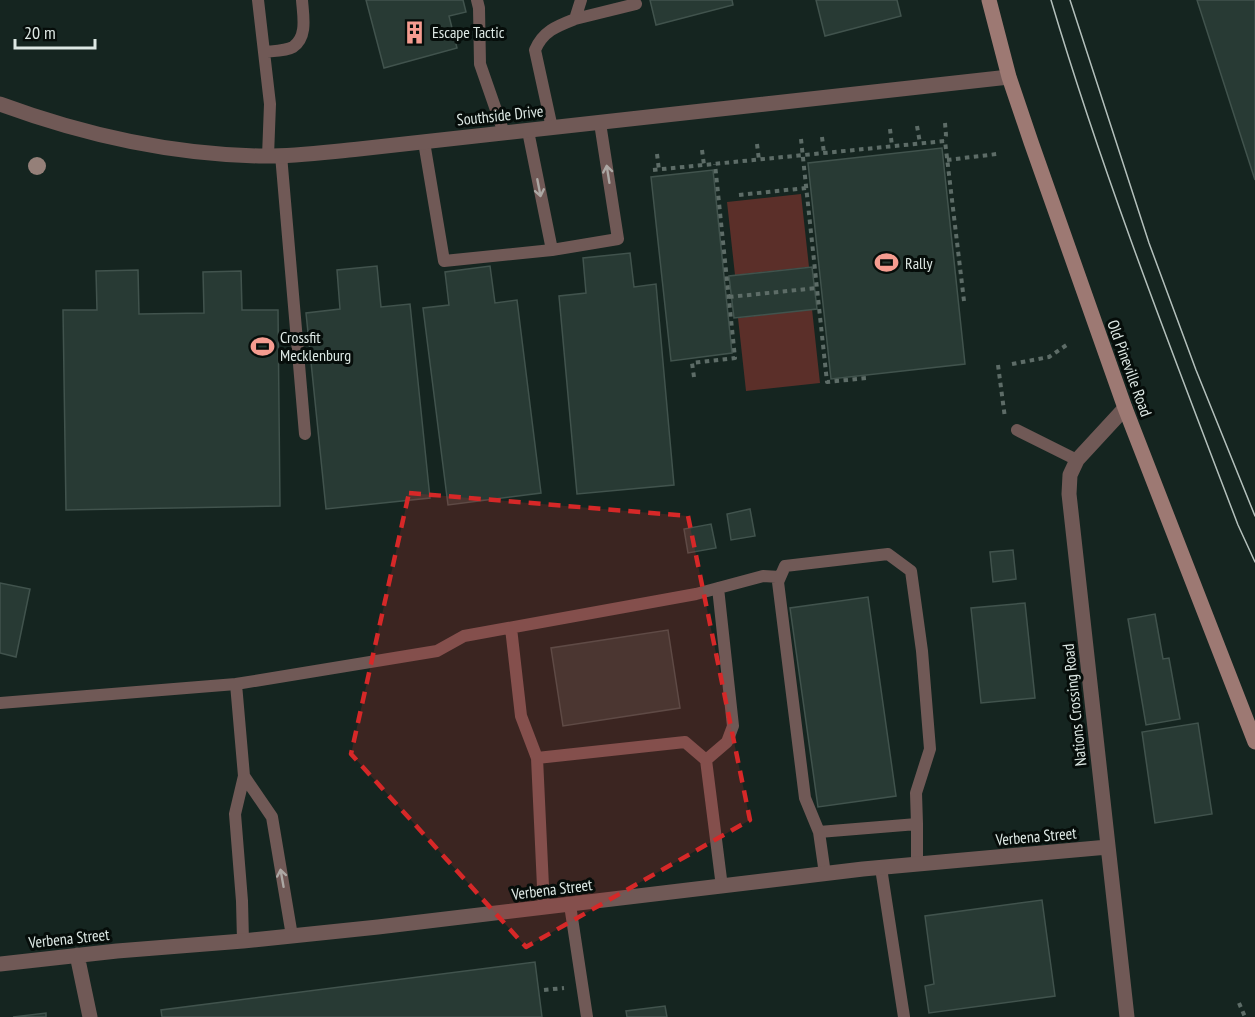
<svg xmlns="http://www.w3.org/2000/svg" width="1255" height="1017" font-family="'PT Sans Narrow',sans-serif">
  <style>
    .green { fill: #5b2f29 }
    .building { fill: #283a34; stroke: #41534d; stroke-width: 1.5 }
    .lines { fill: none; stroke-linecap: round; stroke-linejoin: round }
    .path { stroke: #5d6c67; stroke-width: 4; stroke-dasharray: 4.5 4.5; stroke-linecap: butt }
    .lane { stroke: #705956; stroke-width: 12 }
    .street { stroke: #705956; stroke-width: 15 }
    .secondary { stroke: #9d7973; stroke-width: 15 }
    .tram { stroke: #b4c0bc; stroke-width: 1.5 }
    .tree { fill: #958079 }
    .oneway { stroke: #aca8a4 }
    .marked { fill: #d62828; fill-opacity: 0.2; stroke: #d62828; stroke-width: 4.5; stroke-dasharray: 12 8; stroke-linejoin: round }
    .labels { text-anchor: middle; dominant-baseline: central; stroke-width: 6; stroke-linejoin: round; paint-order: stroke }
    .poi-label { font-size: 16px; fill: #dde8e4; stroke: #060d0a; text-anchor: start }
    .street-label { font-size: 16px; fill: #dde8e4; stroke: #060d0a }
  </style>
  <rect width="100%" height="100%" fill="#152520"/>
  <path class="green" d="M801 194 809 267 735 275 727 202Z
    M812 309 820 383 746 391 738 318Z"/>
  <path class="building" d="M366 0H463L466 12 449 16 457 48 384 68Z
    M650 0H732L733 5 656 25Z
    M816 0H897L901 16 825 36Z
    M1197 0H1255V180Z
    M942 148 965 364 831 379 808 163Z
    M713 170 732 353 671 361 651 177Z
    M630 253 634 287 656 284 674 485 577 494 559 296 586 293 583 258Z
    M377 266 381 307 410 304 430 498 326 509 306 313 340 309 337 270Z
    M490 266 495 303 517 300 541 493 448 505 423 308 449 305 445 272Z
    M812 267 817 309 734 318 729 276Z
    M138 270 139 314 204 313 203 272 241 271 242 310H278L280 506 66 510 63 310H97L96 271Z
    M750 509 755 536 731 540 727 514Z
    M711 524 716 548 688 553 684 529Z
    M1013 550 1016 579 993 582 990 552Z
    M0 583 30 589 16 657 0 653Z
    M868 597 896 796 818 807 790 608Z
    M1025 603 1035 698 981 703 971 608Z
    M1155 614 1163 659 1169 658 1180 719 1146 725 1128 619Z
    M668 630 680 708 563 726 551 648Z
    M1198 723 1212 814 1155 823 1142 732Z
    M1042 900 1055 996 929 1013 925 986 934 984 925 916Z
    M535 962 542 1017H162L161 1010Z
    M665 1006 667 1017H627L626 1011Z
    M46 1013V1017H13Z"/>
  <g class="lines">
    <path class="path" d="M945 123 946 135 945 141
      M917 126 920 143
      M890 129 892 146
      M822 137 824 153
      M801 139 827 382 867 378
      M757 144 759 160
      M702 150 704 165
      M657 154 659 170
      M947 160 997 154
      M653 170 945 141 964 301
      M739 195 806 188
      M729 297 817 288
      M1012 364 1049 357 1068 344
      M998 365 1005 418
      M694 377 692 363 735 358 715 164
      M544 990 564 988
      M1239 1003 1245 1017"/>
    <path class="lane" d="M258 0 270 104 268 156
      M477 0 479 8 480 64 504 133
      M575 19 636 4
      M264 52C272 51 286 51 293 47 308 37 303 15 302 0
      M552 128 535 50C543 31 557 26 575 19L581 0
      M528 131 552 250 618 239 600 123
      M424 142 444 261 552 250
      M281 155 305 434
      M1017 430 1077 460
      M511 628 521 716 537 758
      M0 703 236 684
      M706 760 727 742 733 726 718 588
      M244 776 236 684 437 651 464 636 696 594 763 576 780 577
      M819 832 805 798 778 582 785 566 888 554 911 571 922 651 930 749 916 793 917 824
      M881 868 904 1017
      M825 874 819 832 917 824V865
      M570 905 587 1017
      M544 908 537 758 685 742 706 760 722 887
      M243 941 242 901 235 814 244 776 272 817 292 936"/>
    <path class="street" d="M0 104C84 135 169 154 259 156 292 157 326 152 359 149L1009 77
      M1125 408 1077 460 1070 475 1069 494 1127 1017
      M77 955 90 1017
      M0 964 117 951 243 941 378 927 863 869 1108 847"/>
    <path class="secondary" d="M989 0 1009 77 1031 142 1125 408 1255 742"/>
    <path class="tram" d="M1051 0C1104 178 1172 352 1238 525L1255 562
      M1070 0 1149 243 1196 370 1255 516"/>
  </g>
  <circle class="tree" cx="37" cy="166" r="9"/>
  <defs><path id="oneway-shaft" d="M-6 0H5M1.5-3L5.5 0L1.5 3" fill="none" stroke-width="1.6" stroke-linecap="round" stroke-linejoin="round" transform="scale(1.5)"/></defs>
  <g class="oneway">
    <use href="#oneway-shaft" transform="translate(608 174) rotate(-99)"/>
    <use href="#oneway-shaft" transform="translate(539 188) rotate(79)"/>
    <use href="#oneway-shaft" transform="translate(282 878) rotate(-100)"/>
  </g>
  <path class="marked" d="M409 493 688 516 750 820 526 947 351 754Z"/>
  <defs>
    <symbol id="building-bare" viewBox="-9 -9 18 18"><path d="M-4-6H4V6H1V3H-1V6H-4ZM-2.5-4.3h1.7v1.8h-1.7ZM.8-4.3h1.7v1.8H.8ZM-2.5-1h1.7V.8h-1.7ZM.8-1h1.7V.8H.8Z" fill="#f59c90" stroke="#060d0a" stroke-width="2.5" paint-order="stroke"/></symbol>
    <symbol id="stadium-bare" viewBox="-9 -9 18 18"><path d="M0-5a6.5 5 0 1 0 0 10a6.5 5 0 1 0 0-10ZM-3.5-1.8h7v3.6h-7Z" fill="#f59c90" stroke="#060d0a" stroke-width="2.5" paint-order="stroke"/></symbol>
  </defs>
  <g fill-rule="evenodd">
    <use href="#building-bare" x="398" y="16" width="33" height="33"/>
    <use href="#stadium-bare" x="870" y="246" width="33" height="33"/>
    <use href="#stadium-bare" x="246" y="330" width="33" height="33"/>
  </g>
  <g class="labels">
    <g class="poi-label">
      <text x="432" y="32">Escape Tactic</text>
      <text x="905" y="263">Rally</text>
      <text x="280" y="337">Crossfit<tspan x="280" dy="18">Mecklenburg</tspan></text>
    </g>
    <g class="street-label">
      <text transform="translate(500 115) rotate(-6)">Southside Drive</text>
      <text transform="translate(1130 368) rotate(70)">Old Pineville Road</text>
      <text transform="translate(1074 705) rotate(-96)">Nations Crossing Road</text>
      <text transform="translate(1036 836) rotate(-5)">Verbena Street</text>
      <text transform="translate(552 889) rotate(-7)">Verbena Street</text>
      <text transform="translate(69 938) rotate(-6)">Verbena Street</text>
    </g>
  </g>
  <path d="M15 39v9h80v-9" fill="none" stroke="#dde8e4" stroke-width="3"/>
  <text x="24" y="39" font-size="18" fill="#dde8e4" stroke="#060d0a" stroke-width="4.5" paint-order="stroke">20 m</text>
</svg>
